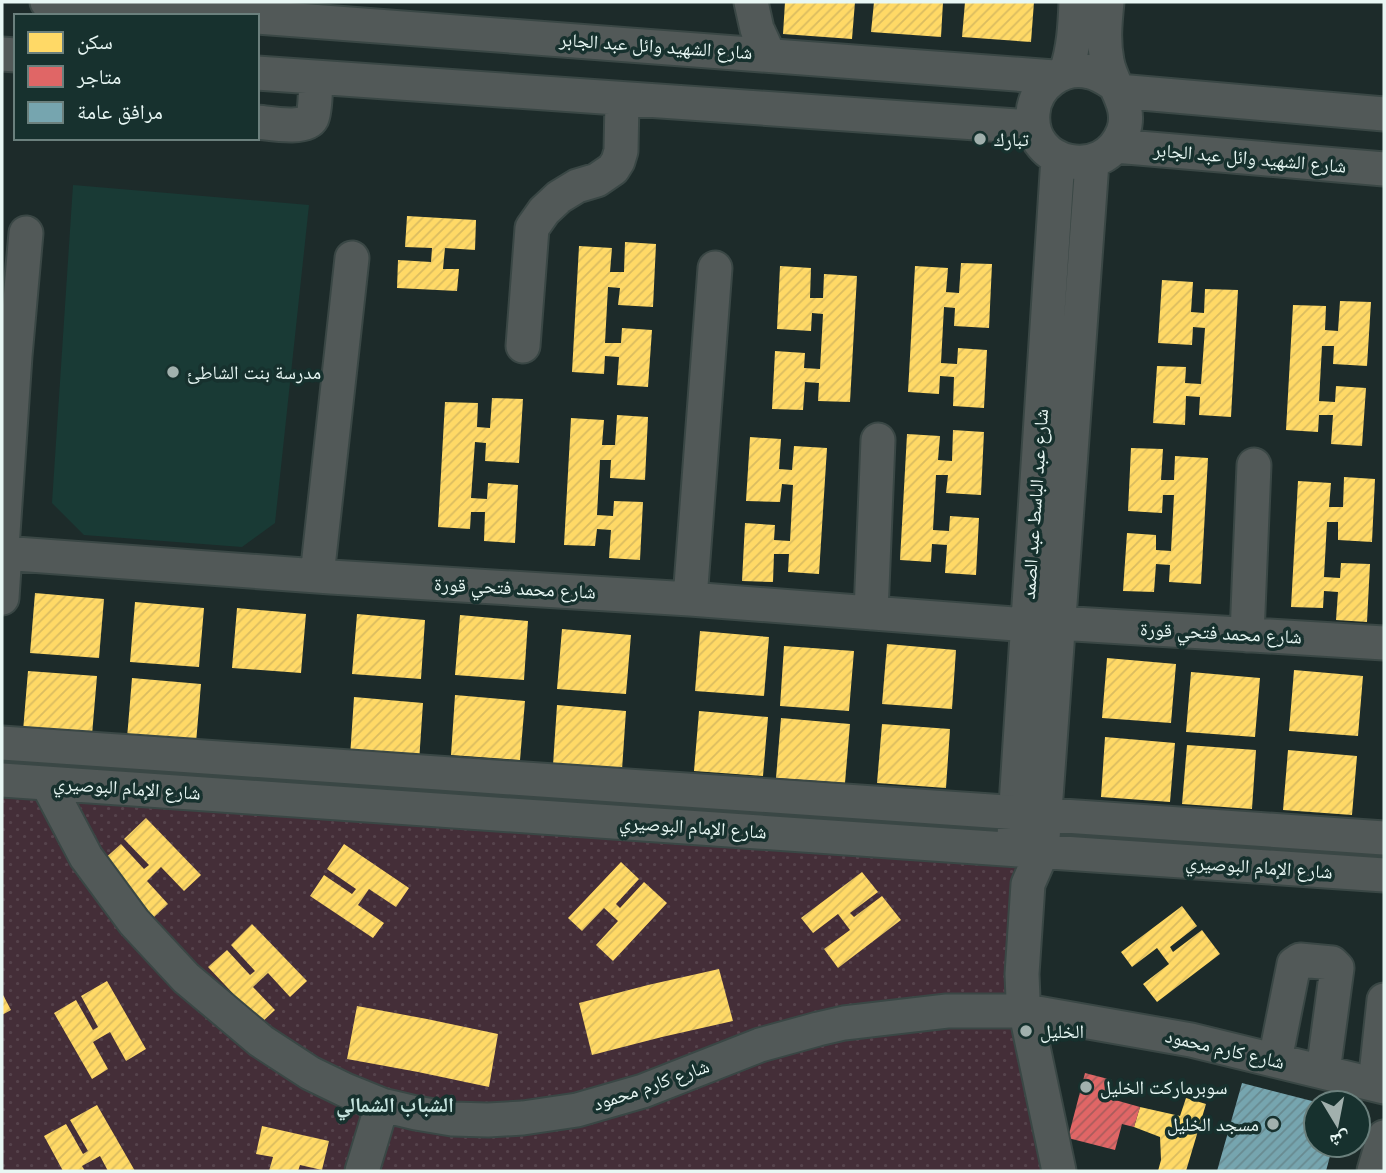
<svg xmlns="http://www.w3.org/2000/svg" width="1386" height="1173" font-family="'DM Sans','Noto Naskh Arabic',sans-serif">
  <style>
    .built { fill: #193a35 }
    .grass { fill: url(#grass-dots) }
    .homes { fill: url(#homes-hatch) }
    .shops { fill: url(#shops-hatch) }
    .public { fill: url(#public-hatch) }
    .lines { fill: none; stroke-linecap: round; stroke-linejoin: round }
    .minor-casing { stroke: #3a4745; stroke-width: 37 }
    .minor { stroke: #525958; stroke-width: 33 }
    .poi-dot { fill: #a1b0ad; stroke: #17312e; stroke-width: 2.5 }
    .labels { text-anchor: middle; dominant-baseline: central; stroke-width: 7; stroke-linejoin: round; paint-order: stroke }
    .street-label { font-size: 19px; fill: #e8f7f4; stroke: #17312e }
    .poi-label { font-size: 19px; fill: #e8f7f4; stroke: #17312e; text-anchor: start }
    .neighbourhood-label { font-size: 21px; font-weight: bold; fill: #c7e5e0; stroke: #17312e }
  </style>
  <defs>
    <pattern id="grass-dots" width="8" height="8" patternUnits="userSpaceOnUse" patternTransform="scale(1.75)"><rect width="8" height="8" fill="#442e38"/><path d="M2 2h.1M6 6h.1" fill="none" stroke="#56434c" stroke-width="1.8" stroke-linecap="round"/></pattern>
    <pattern id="homes-hatch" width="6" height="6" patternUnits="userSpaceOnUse" patternTransform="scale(1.75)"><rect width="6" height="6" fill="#ffd966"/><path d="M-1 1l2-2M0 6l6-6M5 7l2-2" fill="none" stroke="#dabc60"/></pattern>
    <pattern id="shops-hatch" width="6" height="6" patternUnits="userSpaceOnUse" patternTransform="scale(1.75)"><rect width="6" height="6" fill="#e06666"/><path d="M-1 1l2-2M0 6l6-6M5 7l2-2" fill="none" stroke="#aa5c5c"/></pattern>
    <pattern id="public-hatch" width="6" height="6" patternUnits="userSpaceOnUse" patternTransform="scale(1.75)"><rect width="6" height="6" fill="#76a5af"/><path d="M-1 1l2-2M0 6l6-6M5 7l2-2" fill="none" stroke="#688a90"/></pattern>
  </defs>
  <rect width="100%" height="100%" fill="#1d2b2a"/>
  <path class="built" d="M73 185 309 205 275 523 242 547 84 535 52 503Z"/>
  <path class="grass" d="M2 780 1013 850 1028 884 1022 974 1059 1171H2Z"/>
  <path class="homes" d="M785 2H855L852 39 783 34Z
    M874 2H943L941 37 871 32Z
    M965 2H1034L1031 42 962 37Z
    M407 216 476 220 475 250 445 248 443 269H459L457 291 397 288 398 260 431 262 432 248 405 247Z
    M625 242 656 244 653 307 618 305 620 288 608 287 605 343H621L622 328 652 330 648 387 617 385 619 357 605 356 604 374 572 372 579 246 612 248 610 272H624Z
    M961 263 992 264 989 328 954 326 955 308 944 307 941 363 957 364 958 348 987 350 984 408 953 406 954 377 940 376 939 394 908 392 915 266 948 268 946 292 959 293Z
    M780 266 811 268 810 298H823L824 274 857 276 850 402 818 401 819 383 805 382 803 410 772 409 775 351 805 353 804 368 820 369 823 314 812 313 811 331 777 329Z
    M1162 280 1193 282 1191 312 1204 313 1205 289 1238 290 1231 417 1199 415 1200 397 1186 396 1185 425 1153 423 1157 366 1186 367 1185 383 1201 384 1205 328 1193 327 1192 345 1158 343Z
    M1340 301 1371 302 1367 366 1333 364 1334 346H1322L1319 401 1335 402 1336 386 1366 388 1362 446 1331 444 1333 415H1319L1318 432 1286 430 1293 305 1326 306 1325 330 1338 331Z
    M492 398 523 399 519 463 485 461 486 443 475 442 471 498 487 499 488 483 518 485 515 543 484 541 485 512H471L470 529 438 527 445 402 478 403 477 427 490 428Z
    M617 415 648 417 645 480 610 478 611 460H600L597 515 613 516 614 501 643 502 640 560 609 558 611 530 597 529 595 546 564 545 571 418 604 420 602 445H615Z
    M953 430 984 432 981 495 946 493 948 475H936L933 530 949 531 950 516 979 518 976 575 945 573 947 545 932 544 931 562 900 560 907 434 940 436 938 460 952 461Z
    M750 437 781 439 779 469 792 470 794 446 827 448 819 574 788 572 789 554H774L773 582 742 581 745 523 775 525 774 540 790 541 793 485 782 484 780 502 746 501Z
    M1131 448 1163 449 1161 480H1174L1175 456 1208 458 1201 584 1169 582 1170 565 1156 564 1154 592 1123 591 1127 533 1156 535V550L1171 551 1174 495H1163L1162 513 1128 511Z
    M1344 477 1375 479 1372 542 1338 540V522H1327L1324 577 1340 578 1341 563 1370 564 1367 622 1336 620 1338 592 1324 591 1323 608 1291 607 1298 481 1331 483 1329 507H1343Z
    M35 593 104 599 99 658 30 653Z
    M135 602 204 608 199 667 130 662Z
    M237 608 306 614 301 673 232 668Z
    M357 614 425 620 421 679 352 674Z
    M460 615 528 621 524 680 455 675Z
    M562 629 631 635 626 694 557 689Z
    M700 631 769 637 764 696 695 691Z
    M887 644 956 650 952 709 882 704Z
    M784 646 854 651 849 711 780 706Z
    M1107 658 1176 664 1171 723 1102 718Z
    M1294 670 1363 676 1358 736 1289 731Z
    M28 671 97 676 92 735 23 731Z
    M1191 672 1260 678 1255 737 1186 732Z
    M132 678 201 684 196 743 127 738Z
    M455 695 525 701 520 760 451 755Z
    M354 697 423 703 419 762 350 757Z
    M557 705 626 711 622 770 553 765Z
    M699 711 768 717 763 776 694 771Z
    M781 718 850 724 845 783 776 778Z
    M882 724 950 729 946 788 877 783Z
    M1105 737 1175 743 1170 802 1101 797Z
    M1187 745 1256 750 1252 809 1182 804Z
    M1288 750 1357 756 1352 815 1283 810Z
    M146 818 201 875 184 891 161 867 147 881 168 904 154 917 102 861 121 844 144 869 149 865 124 839Z
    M344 844 409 888 396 907 369 889 358 905 384 923 373 938 310 896 324 875 352 894 356 889 327 869Z
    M621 862 639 879 616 904 620 908 644 882 667 903 613 961 596 945 618 921 604 908 582 931 568 918Z
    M862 872 878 892 850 913 854 917 882 896 901 920 838 968 824 949 850 930 838 914 813 933 801 918Z
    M1182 906 1197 926 1170 947 1173 952 1202 930 1220 954 1157 1002 1143 984 1169 964 1157 948 1132 967 1121 952Z
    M252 924 307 981 290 997 268 973 253 987 275 1010 261 1023 208 967 227 950 250 975 255 971 231 945Z
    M719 969 733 1021 662 1037 592 1055 579 1003 648 985Z
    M107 981 146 1049 126 1061 110 1032 93 1042 108 1069 92 1079 54 1013 76 1000 93 1030 98 1027 81 996Z
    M2 993 11 1010 2 1015Z
    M357 1006 427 1019 498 1034 489 1087 418 1072 347 1059Z
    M1186 1098 1206 1104 1186 1171H1158L1161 1160 1160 1137 1134 1127 1140 1107 1180 1116Z
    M97 1105 135 1171H108L100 1156 82 1166 85 1171H63L44 1136 66 1124 83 1154 88 1151 70 1120Z
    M262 1126 329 1141 322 1170 300 1165 298 1171H269L273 1157 256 1154Z"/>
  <path class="shops" d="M1085 1073 1112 1080 1108 1098 1140 1107 1134 1127 1122 1124 1115 1150 1068 1138Z"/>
  <path class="public" d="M1242 1083 1316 1102V1145H1333L1326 1171H1217Z"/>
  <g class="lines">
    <defs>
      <path id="minor" d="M47 2 241 16
        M751 2 757 29 769 55
        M1107 2C1105 22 1103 41 1107 61 1111 85 1133 106 1123 132 1104 182 1028 166 1033 113 1035 85 1063 65 1090 72 1099 74 1106 79 1114 84
        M257 17 1054 77
        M2 54 16 55
        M1066 72C1074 48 1075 26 1076 2
        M257 73 1033 127
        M1118 91 1384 114
        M257 122C269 123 306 130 312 118 316 109 315 88 316 78
        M1115 146 1384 169
        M523 346 532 228 544 211 559 197 577 186 597 180 613 169 618 161 621 151 622 100
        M2 548 15 356 26 233
        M2 553 331 577 690 599 1027 625
        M317 576 352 258
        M2 598 5 553
        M690 599 715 268
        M871 613 878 440
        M1058 623 1384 643
        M1247 635 1254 465
        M2 743 1384 838
        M2 780 1384 875
        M47 783 86 857 134 922 186 978 261 1041 310 1073 345 1090 382 1105 416 1113 452 1119 488 1120 523 1118 577 1110 643 1091 760 1045 818 1029 844 1023 947 1011H1026L1191 1040 1384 1087
        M1014 836 1058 158
        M1275 1060 1294 964 1300 960 1332 963 1337 968 1323 1072
        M1375 1084 1384 1000
        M362 1171 382 1105
        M1059 1171 1023 999 1022 974 1028 884 1042 852 1092 162
        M1374 1171 1384 1137"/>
    </defs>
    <use href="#minor" class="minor-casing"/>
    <use href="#minor" class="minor"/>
  </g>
  <g class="poi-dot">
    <circle cx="980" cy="139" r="7"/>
    <circle cx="173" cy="372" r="7"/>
    <circle cx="1026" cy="1031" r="7"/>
    <circle cx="1086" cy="1087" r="7"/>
    <circle cx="1273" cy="1124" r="7"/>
  </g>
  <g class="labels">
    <g class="street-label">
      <text transform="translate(656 46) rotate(4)">شارع الشهيد وائل عبد الجابر</text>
      <text transform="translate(1250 158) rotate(5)">شارع الشهيد وائل عبد الجابر</text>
      <text transform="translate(1035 504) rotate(-86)">شارع عبد الباسط عبد الصمد</text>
      <text transform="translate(515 588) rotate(3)">شارع محمد فتحي قورة</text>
      <text transform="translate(1221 633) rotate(3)">شارع محمد فتحي قورة</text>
      <text transform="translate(127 788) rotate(4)">شارع الإمام البوصيري</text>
      <text transform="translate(693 827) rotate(4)">شارع الإمام البوصيري</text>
      <text transform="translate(1259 867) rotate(4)">شارع الإمام البوصيري</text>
      <text transform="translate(1225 1049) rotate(13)">شارع كارم محمود</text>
      <text transform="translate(651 1085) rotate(-19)">شارع كارم محمود</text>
    </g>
    <g class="poi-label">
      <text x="994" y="139">تبارك</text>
      <text x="187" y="372">مدرسة بنت الشاطئ</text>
      <text x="1040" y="1031">الخليل</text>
      <text x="1100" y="1087">سوبرماركت الخليل</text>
      <text x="1259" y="1124" text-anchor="end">مسجد الخليل</text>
    </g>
    <g class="neighbourhood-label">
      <text x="395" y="1105">الشباب الشمالي</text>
    </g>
  </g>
  <rect width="1386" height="1173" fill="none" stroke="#e8f7f4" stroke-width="7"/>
  <rect x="14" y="14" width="245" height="126" fill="#17312e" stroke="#6b807d" stroke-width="2"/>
  <rect x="28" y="32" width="35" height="21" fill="#ffd966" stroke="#6b807d" stroke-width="2"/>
  <text x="77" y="49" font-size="21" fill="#e8f7f4">سكن</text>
  <rect x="28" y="66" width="35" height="21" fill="#e06666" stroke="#6b807d" stroke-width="2"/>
  <text x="77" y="84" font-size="21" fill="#e8f7f4">متاجر</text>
  <rect x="28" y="102" width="35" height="21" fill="#76a5af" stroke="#6b807d" stroke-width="2"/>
  <text x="77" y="119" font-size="21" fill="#e8f7f4">مرافق عامة</text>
  <g transform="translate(1337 1124) rotate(170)"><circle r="33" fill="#17312e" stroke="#6b807d" stroke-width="2"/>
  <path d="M0-5L12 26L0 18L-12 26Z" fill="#a1b0ad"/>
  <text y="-10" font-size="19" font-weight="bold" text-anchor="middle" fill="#e8f7f4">ش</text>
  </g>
</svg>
